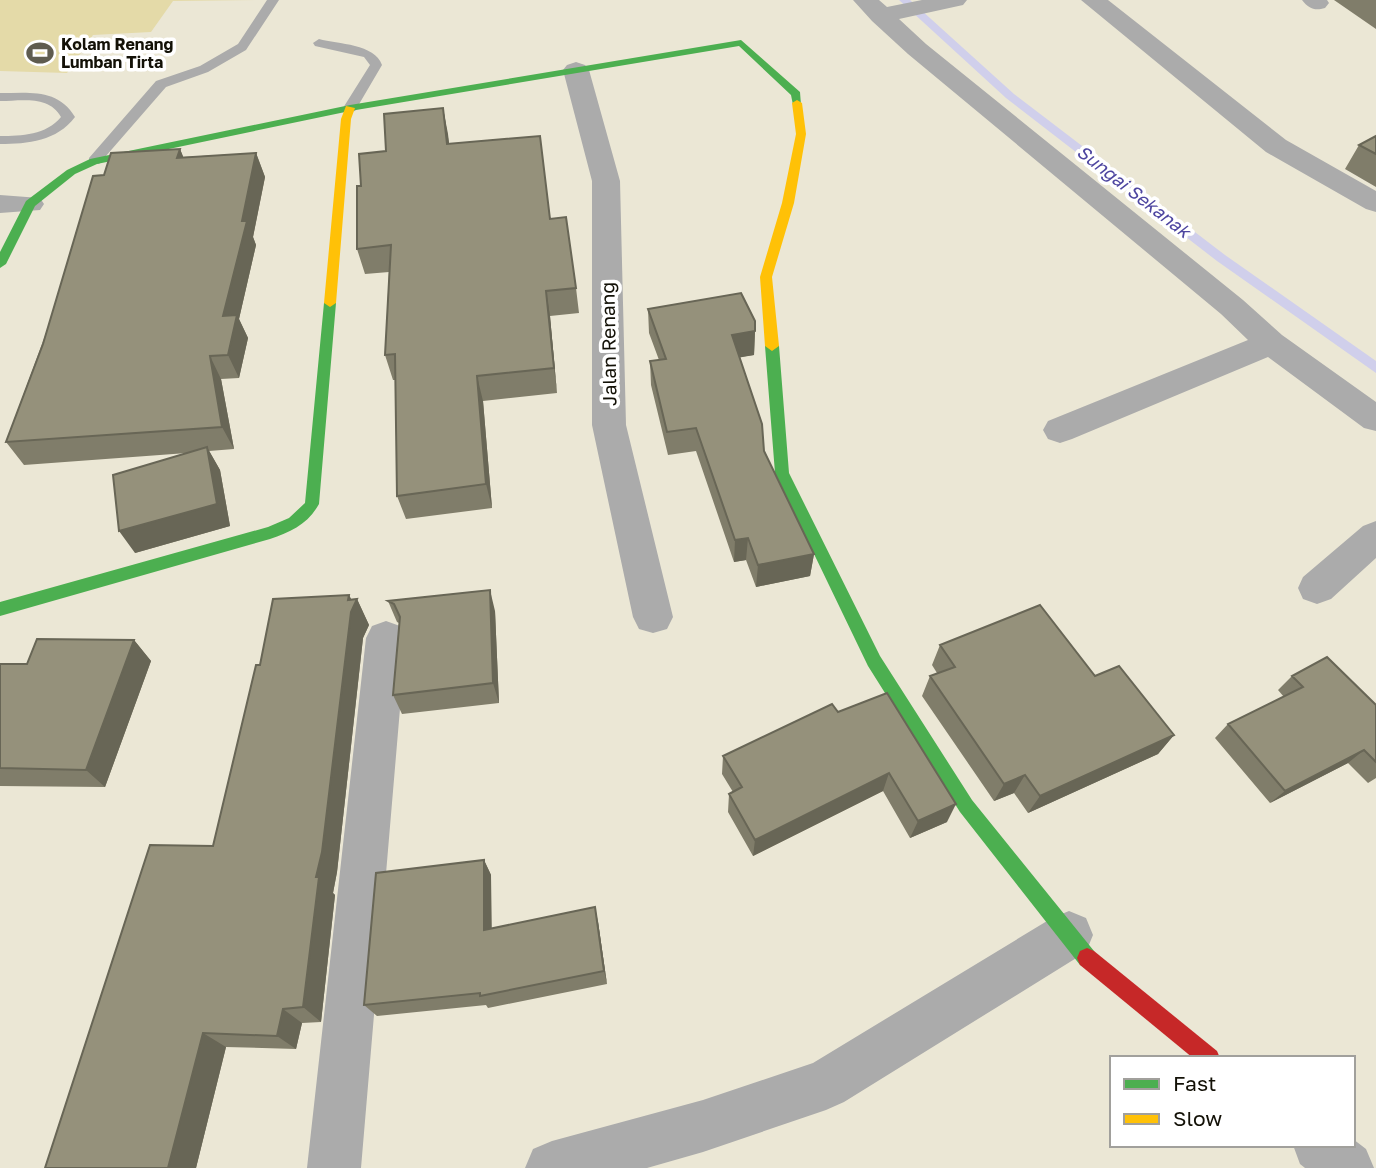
<svg xmlns="http://www.w3.org/2000/svg" width="1376" height="1168" font-family="'Golos Text',sans-serif">
  <style>
    .green { fill: #e4daa8 }
    .lines { fill: none; stroke-linecap: round; stroke-linejoin: round }
    .stream { fill: #d0cfeb; fill-rule: evenodd }
    .lane { fill: #ababab; fill-rule: evenodd }
    .street { fill: #ababab; fill-rule: evenodd }
    .fast { fill: #4caf50; fill-rule: evenodd }
    .slow { fill: #ffc107; fill-rule: evenodd }
    .jam { fill: #c62828; fill-rule: evenodd }
    .wall { fill: #807d6a }
    .shaded-wall { fill: #686656 }
    .building { fill: #95917b; stroke: #686656; stroke-width: 2 }
    .labels { text-anchor: middle; dominant-baseline: central; stroke-width: 7; stroke-linejoin: round; paint-order: stroke }
    .far-poi-label { font-size: 16px; font-weight: bold; fill: #131107; stroke: #fff; text-anchor: start }
    .far-water-label { font-size: 18px; font-style: italic; fill: #4e46a0; stroke: #fff }
    .street-label { font-size: 19px; fill: #131107; stroke: #fff }
  </style>
  <rect width="100%" height="100%" fill="#ebe7d5"/>
  <path class="green" d="M0 0H256L173 1 151 32 93 35 67 73 0 71Z"/>
  <g class="lines">
    <path class="stream" d="M899 0H910L1014 94 1225 255 1376 361V373L1217 261 1006 98Z"/>
    <path class="lane" d="M267 0H279L246 50 208 72 166 87 99 164H89V158L156 81 200 66 238 44Z
      M319 39C338 44 375 44 382 65L355 111 350 112 343 108 370 65 364 57 315 46 313 43Z
      M0 93C29 93 58 88 75 117 57 141 28 144 0 144V136C22 136 46 135 61 117 49 95 21 101 0 101Z"/>
    <path class="street" d="M853 0H879L887 7 922 0H967L963 5 899 19 926 44 1243 300 1282 335 1376 402V431L1364 428 1268 357 1072 439 1060 443 1048 439 1043 430 1048 421 1248 340 1221 314 908 54 872 21Z
      M1081 0H1108L1286 140 1376 191V212L1366 209 1266 152Z
      M1302 0H1327L1329 3 1325 8C1315 11 1309 9 1302 0Z
      M576 62 585 65 589 70 620 181 626 425 673 617 667 629 653 633 639 629 633 617 592 425V181L563 70 567 65Z
      M0 195 40 198 44 204 40 210 0 213Z
      M1376 521V558L1331 599 1317 604 1303 599 1298 588 1303 577 1363 526Z
      M386 621 400 626 406 638 361 1168H307L366 638 372 626Z
      M1069 911 1086 918 1093 935 1086 952 844 1102 826 1110 703 1152 647 1168H525L533 1149 552 1141 703 1100 813 1063 1052 918Z
      M1353 1139 1366 1149 1374 1168H1305L1300 1164 1293 1145H1353Z"/>
    <path class="fast" d="M741 40 800 92 801 105H793L791 95 739 46 350 111 97 164 75 174 35 206 6 264 0 268V252L26 201 67 170 90 159 350 105Z
      M330 299 336 303 319 504C308 524 291 532 270 539L0 616V602L268 527 289 518 305 503 324 303Z
      M772 341 779 346 789 473 880 656 972 800 1094 951 1097 958 1094 965 1087 968 1080 965 960 812 868 666 775 473 765 346Z"/>
    <path class="slow" d="M797 100 802 103 806 134 794 203 772 277 779 346 772 351 765 346 760 277 782 203 796 134 792 103Z
      M346 106 355 108 351 119 336 303 330 307 324 303 341 119Z"/>
    <path class="jam" d="M1087 948 1094 951 1217 1051 1220 1058H1193L1080 965 1077 958 1080 951Z"/>
  </g>
  <path class="wall" d="M1334 0H1376V29Z
    M443 108 449 143 550 219 576 288 579 313 550 316 557 393 483 401 492 508 406 519 397 496 395 380H393L385 355 389 272 365 274 357 249 361 186 386 151Z
    M1376 136V187L1345 169 1359 145Z
    M180 149 183 157 256 153 265 177 253 237 256 245 239 319 248 338 239 378 221 379 234 449 209 451 220 470 230 526 135 553 187 453 24 465 6 442 104 175Z
    M648 309 755 331 754 355 740 357 764 451 814 554 810 576 756 587 746 560 734 562 696 451 668 455 651 385 650 361 659 360 649 333Z
    M349 595 351 599H357L369 625 363 638 337 872 333 893 335 895 321 1022 302 1023 296 1049 226 1047 196 1168H45L213 846Z
    M388 601 495 611 499 703 402 714 393 695 399 623 397 622Z
    M134 640 151 661 105 787 0 786V664H27Z
    M940 645 1095 676 1174 735 1158 754 1028 813 1014 793 994 801 922 696 930 676 937 673 932 665Z
    M1292 676 1376 705V778L1368 783 1348 763 1270 803 1215 738 1228 724 1284 697 1278 690Z
    M838 712 947 822 910 838 883 791 753 856 728 812 729 794 733 792 722 774 723 756Z
    M484 860 491 875V928L598 922 607 984 488 1008 486 1005 377 1016 364 1005Z"/>
  <path class="shaded-wall" d="M443 108 448 134 452 169 447 144Z
    M180 149 190 173 177 158Z
    M256 153 265 177 253 237 256 245 239 319 248 338 239 378 228 355 223 316Z
    M546 291 550 316 557 393 554 368Z
    M755 331 754 355 731 359 732 335Z
    M210 356 221 379 234 449 222 427Z
    M477 376 483 401 492 508 486 484Z
    M207 447 220 470 230 526 135 553 119 531Z
    M748 538 746 560 734 562 735 540Z
    M814 554 810 576 756 587 758 565Z
    M490 590 495 611 499 703 493 683Z
    M349 595 354 605 357 599 369 625 363 638 337 872 333 893 335 895 321 1022 303 1007 316 877Z
    M134 640 151 661 105 787 86 770Z
    M1174 735 1158 754 1028 813 1040 796Z
    M1364 750 1348 763 1270 803 1285 791Z
    M889 773 883 791 753 856 755 840Z
    M1025 775 1014 793 994 801 1004 784Z
    M956 804 947 822 910 838 918 821Z
    M484 860 491 875 492 943 484 930Z
    M595 907 598 922 607 984 604 971Z
    M283 1009 302 1023 296 1049 277 1036Z
    M203 1033 226 1047 196 1168H168Z"/>
  <path class="building" d="M443 108 447 144 540 136 550 219 566 217 576 288 546 291 554 368 477 376 486 484 397 496 395 354 385 355 391 245 357 249V186H361L359 154 386 151 384 114Z
    M1376 136V154L1359 145Z
    M180 149 177 158 256 153 242 221H247L223 316 237 315 228 355 210 356 222 427 6 442 43 344 93 176 104 175 111 153Z
    M741 293 755 321V331L732 335 762 424 764 451 814 554 758 565 748 538 735 540 696 428 667 432 650 361 666 359 648 309Z
    M207 447 217 504 119 531 113 475Z
    M490 590 493 683 393 695 400 617 394 604 388 601Z
    M349 595 348 600 357 599 351 612 322 852 316 877H319L303 1007 283 1009 277 1036 203 1033 168 1168H45L150 845 213 846 256 665H260L273 599Z
    M1040 605 1095 676 1119 666 1174 735 1040 796 1025 775 1004 784 930 676 955 667 940 645Z
    M37 639 134 640 86 770 0 768V664H27Z
    M1327 657 1376 705V762L1364 750 1285 791 1228 724 1303 687 1292 676Z
    M887 693 956 804 918 821 889 773 755 840 729 794 742 787 723 756 832 704 838 712Z
    M484 860V930L595 907 604 971 480 996V993L364 1005 376 873Z"/>
  <defs>
    <symbol id="stadium-bare" viewBox="-9 -9 18 18"><path d="M0-5a6.5 5 0 1 0 0 10a6.5 5 0 1 0 0-10ZM-3.5-1.8h7v3.6h-7Z" fill="#5f5c4f" stroke="#fff" stroke-width="2.5" paint-order="stroke"/></symbol>
  </defs>
  <g fill-rule="evenodd">
    <use href="#stadium-bare" x="21" y="34" width="38" height="38"/>
  </g>
  <g class="labels">
    <g class="far-poi-label">
      <text x="61" y="44">Kolam Renang<tspan x="61" dy="18">Lumban Tirta</tspan></text>
    </g>
    <g class="far-water-label">
      <text transform="translate(1134 191) rotate(38)">Sungai Sekanak</text>
    </g>
    <g class="street-label">
      <text transform="translate(608 344) rotate(-91)">Jalan Renang</text>
    </g>
  </g>
  <rect x="1110" y="1056" width="245" height="91" fill="#ffffff" stroke="#a1a09c" stroke-width="2"/>
  <rect x="1124" y="1079" width="35" height="10" fill="#4caf50" stroke="#a1a09c" stroke-width="2"/>
  <text x="1173" y="1091" font-size="21" fill="#131107">Fast</text>
  <rect x="1124" y="1114" width="35" height="10" fill="#ffc107" stroke="#a1a09c" stroke-width="2"/>
  <text x="1173" y="1126" font-size="21" fill="#131107">Slow</text>
</svg>
